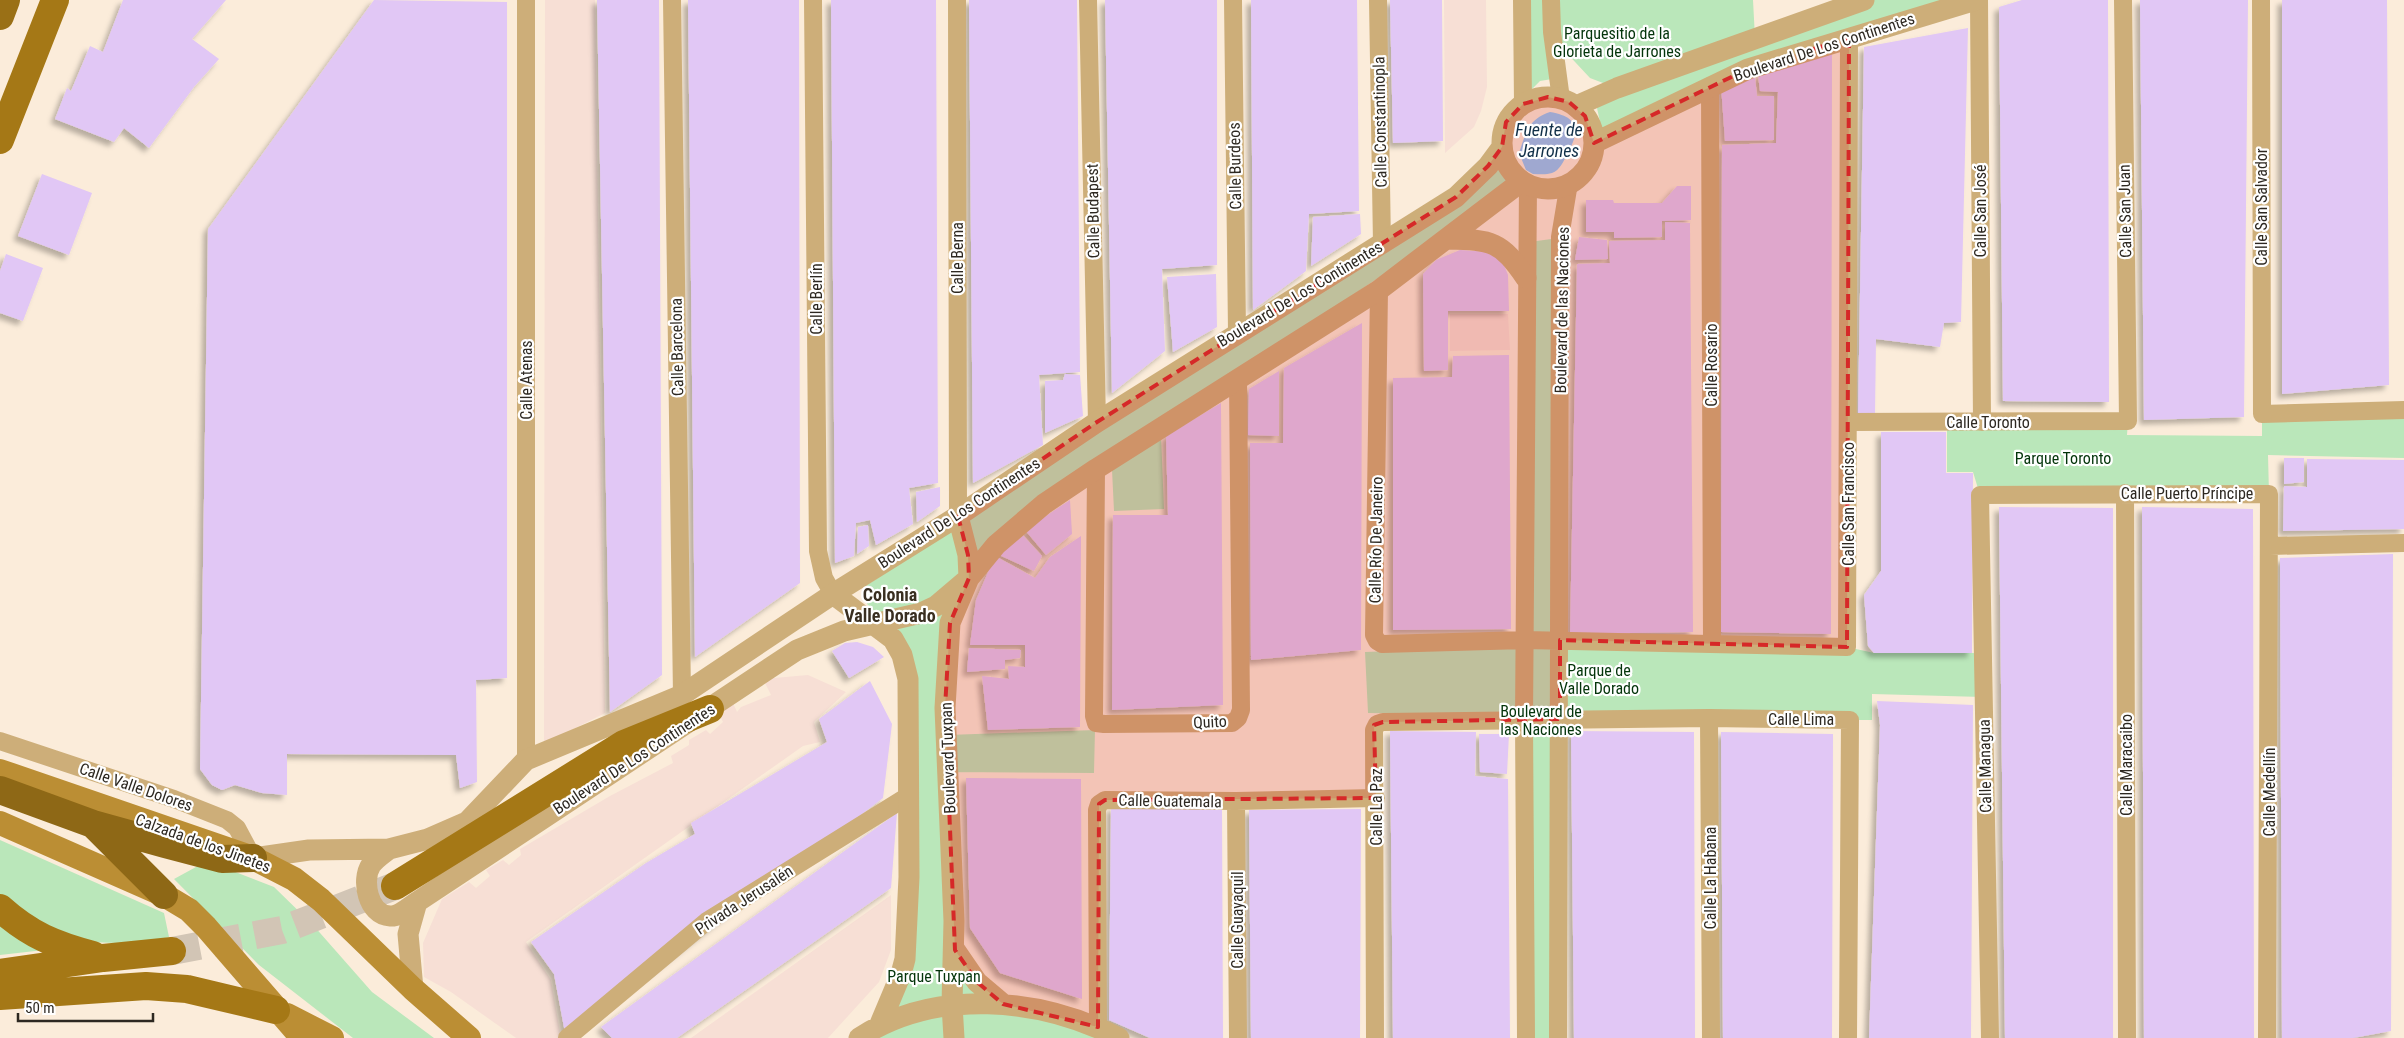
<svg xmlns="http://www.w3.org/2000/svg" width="2404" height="1038" font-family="'Roboto Condensed',sans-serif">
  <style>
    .commercial { fill: #f7dfd5 }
    .green { fill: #bae7ba }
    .water { fill: #91c9fa }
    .building { fill: #e1c7f5; filter: url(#shadow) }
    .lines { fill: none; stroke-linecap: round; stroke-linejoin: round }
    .primary-tunnel { stroke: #d2c5b5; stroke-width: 28; stroke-dasharray: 28 14; stroke-linecap: butt }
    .minor { stroke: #cdae79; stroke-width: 18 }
    .tertiary { stroke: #cdae79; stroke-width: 21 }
    .secondary { stroke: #bb8e34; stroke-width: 24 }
    .primary { stroke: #a57816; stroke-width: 28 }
    .trunk { stroke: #9a7016; stroke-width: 28 }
    .motorway { stroke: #8e6816; stroke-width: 28 }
    .marked { fill: #d62828; fill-opacity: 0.2; stroke: #d62828; stroke-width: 4; stroke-dasharray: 10 6; stroke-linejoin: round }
    .labels { text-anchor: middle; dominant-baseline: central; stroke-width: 4.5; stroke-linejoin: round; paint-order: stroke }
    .park-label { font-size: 16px; fill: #03340a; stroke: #fff }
    .street-label { font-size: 16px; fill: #2d2821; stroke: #fff }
    .water-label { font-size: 18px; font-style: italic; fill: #113048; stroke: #fff }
    .neighbourhood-label { font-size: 18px; font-weight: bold; fill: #392e20; stroke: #fff }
  </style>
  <defs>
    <filter id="shadow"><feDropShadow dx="-4.5" dy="4.5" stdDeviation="2.5" flood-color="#0004"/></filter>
  </defs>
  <rect width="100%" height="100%" fill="#fbecda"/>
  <path class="commercial" d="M545 0H595L605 713 544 744Z
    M1444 0H1486L1487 87 1481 111 1474 127 1445 153Z
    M1450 314H1508L1510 350 1450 351Z
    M808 675 846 692 814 722 820 742 803 746 526 942 551 980 561 1038H516L451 992 424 977 423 943 442 899 469 882 476 888 490 876 486 870 503 860 509 865 521 855 520 849 610 796 673 763 671 756 689 745V740L706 730 710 734 723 722 718 712 733 703 737 712 741 707 771 695 763 679Z
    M891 895V950L879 982 828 1038H691Z"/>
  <path class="green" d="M1523 0H1753L1755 38 1865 0H1977L1849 38 1597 137 1600 122 1597 108 1616 88 1590 78 1562 48 1558 78 1540 81 1525 96Z
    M1501 165 1516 186 1095 467 951 592 882 618 867 604 864 587Z
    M1559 238 1558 1038H1526L1529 242Z
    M2404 410V458L2268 455 2269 494 1980 495 1973 472H1947V422L2128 421 2127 435 2262 436V414Z
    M1161 436 1164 509 1114 511 1112 470Z
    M954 611 953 950 1000 1003 882 1022 902 976 909 796 894 638 902 620Z
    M1560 640 1847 647 1874 653H1982L1983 697 1872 694V720L1560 719Z
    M1521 646V716L1368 713 1365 652Z
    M1095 730 1094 773 948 772 947 735Z
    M0 840 164 913 169 937 142 944 90 942 45 927 0 895Z
    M207 861 274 887 313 925 372 992 434 1038H353L259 965 174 879Z
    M0 922 44 950 0 955Z
    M1003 1006 1115 1038H863L880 1026Z"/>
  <path class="water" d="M1550 112C1580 117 1580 131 1567 155 1563 162 1560 170 1552 173 1546 175 1539 174 1533 174L1526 170 1519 153C1526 133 1527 120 1550 112Z"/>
  <path class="building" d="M123 0H226L192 39 219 59 194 87 149 148 124 128 114 142 55 119 67 88 71 91 90 46 103 52Z
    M374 0 507 2V678L476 680 477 782 460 788 456 755 287 754V795L262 793 235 785 222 790 212 785 200 769 208 229Z
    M597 0H659L662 675 610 712Z
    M688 0H799L800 583 695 657Z
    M831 0H936L938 483 909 488 913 524 876 545 870 520 856 523 854 556 835 563Z
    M969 0H1077L1080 372 1039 375 1043 445 973 483Z
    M1105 0H1217V265L1162 269 1165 351 1112 393Z
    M1251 0H1357L1359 211 1309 214 1306 271 1253 310Z
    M1390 0H1442L1443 141 1393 143Z
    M2022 0H2108L2109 402 2003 401 1999 7Z
    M2140 0H2248L2244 417 2144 420Z
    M2282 0H2387L2389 385 2282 394Z
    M1968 28 1961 322 1944 323 1940 347 1876 339 1875 415 1858 416 1864 47Z
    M1832 52 1831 634 1721 632 1722 145 1776 143 1778 92 1760 91 1758 75Z
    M1755 77 1757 96H1774V140L1725 141 1721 85Z
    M42 174 92 193 69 255 18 236Z
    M1677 186H1691V220L1662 221V237L1614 238V232H1586V200H1613L1614 203H1662Z
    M1360 214 1361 234 1311 266 1313 217Z
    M1665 222 1690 223 1693 632 1570 634 1577 264 1610 263 1609 241 1665 240Z
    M1579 237 1607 240 1608 259 1575 260Z
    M1460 250 1491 252 1504 265 1508 275 1509 311H1448V370L1424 371 1423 274 1436 260Z
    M6 254 43 268 23 321 0 313V271Z
    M1216 274 1217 327 1173 352 1167 277Z
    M1362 323 1361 650 1251 660 1250 443H1283L1284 368Z
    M1509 355 1511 629 1393 630V378L1452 377 1453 356Z
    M1279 371V436L1248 435 1249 389Z
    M1065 374 1080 375 1083 416 1045 433V381L1063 380Z
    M1221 403 1223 705 1112 710 1113 515H1168L1166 436Z
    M1881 432H1946V473H1973L1972 653H1874L1868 646 1864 595 1881 571Z
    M2284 458H2304V482L2284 484Z
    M2307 459 2404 460V529L2283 531 2284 486 2307 487Z
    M940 487V506L917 522 916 492Z
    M1070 500 1072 534 1046 555 1025 530Z
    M1999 507 2113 508V1038H2005Z
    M2142 507 2253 509 2254 1038H2144Z
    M868 525 869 546 857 554 858 527Z
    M1019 531 1042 556 1034 571 997 554Z
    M1081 536 1080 727 988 730 982 676 1009 679 1008 666 1025 667V645H970L976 600 995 556 1035 578 1050 557Z
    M2393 554 2391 1031 2353 1038H2282L2280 558Z
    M857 642 873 647 884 657 849 678 832 651 845 643Z
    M969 648 1021 650 1020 658 1005 660V669L967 672Z
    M870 681 892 724 883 798 566 1038 554 974 531 942 646 863 695 834 691 823 827 742 819 719Z
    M1877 701 1973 705 1971 1038H1869L1880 725Z
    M1390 731 1476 732 1475 776 1508 779 1510 1038H1393Z
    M1571 731 1694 732 1695 1038H1574Z
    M1721 732 1833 734 1832 1038H1723Z
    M1479 734H1509L1507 774 1480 772Z
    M966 778 1081 779 1082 999 1000 973 970 928Z
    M1111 807 1222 808 1223 1038H1150L1109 1020Z
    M1361 809 1360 1038H1251L1249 810Z
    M897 813 891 888 677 1038H612L601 1027Z"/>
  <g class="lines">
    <path class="primary-tunnel" d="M172 951 282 930 395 886"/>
    <path class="minor" d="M672 0 682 695
      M813 0 818 551 824 578 833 594
      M957 0 958 516
      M1088 0 1097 422
      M1233 0 1237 332
      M1378 0 1382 244
      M1522 0 1523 104
      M1551 0 1552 32 1561 99
      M1979 0 1982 422
      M2261 0 2262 414 2404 410
      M1710 86 1712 644
      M1379 290 1374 635 1377 641 1382 644 1525 640 1847 647 1849 38
      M1848 422 2128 421 2123 0
      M1096 469 1094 716 1096 723 1104 724 1232 723 1238 718 1241 710 1238 379
      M2125 493 2127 1038
      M2270 546 2404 543
      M1709 718 1711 1038
      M0 741 174 799 227 820 237 828 253 858
      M526 760V0
      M1236 801 1238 1038
      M1098 1027 1097 810 1099 804 1105 800 1236 801 1376 798
      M567 1038 707 921 908 796
      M1375 1038 1374 730 1377 724 1383 722 1709 718 1850 720 1848 1038
      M1526 1038 1524 720 1528 184
      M1558 1038 1560 237 1569 183
      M1990 1038 1980 495 2269 494 2267 1038"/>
    <path class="tertiary" d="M1502 143a46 46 0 1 1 92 0a46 46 0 1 1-92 0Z
      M1576 106 1617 88 1864 0
      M1594 143 1748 69 1976 0
      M1448 239C1492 240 1501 241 1526 278
      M833 594 893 639 902 655 908 679 909 877 905 959 901 974 880 1024
      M389 849C383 854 376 858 371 865 361 880 368 915 390 916 399 917 409 907 417 902
      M253 858 309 850 389 849 428 839 467 822 526 760 682 695 833 594 958 516 1097 422 1456 197 1488 166 1502 147
      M955 950 977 982 1003 1004
      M413 989 408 934 417 902 797 650 844 631 921 613 936 606 969 578 996 545 1044 504 1096 469 1379 290 1522 181
      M859 1038C935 988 1040 997 1119 1038
      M954 1038 952 1005 954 921 945 708 950 623 969 578 968 555 958 516"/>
    <path class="secondary" d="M0 771 253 858 294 879 321 900 413 989 469 1038
      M0 823 164 895 189 910 206 927 302 1038
      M287 1015 332 1038"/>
    <path class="primary" d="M0 140 55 0
      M395 886 624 744 710 709
      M0 908C30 935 55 945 93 955
      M0 973 103 958 172 951
      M0 996 146 986 187 989 276 1010"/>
    <path class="trunk" d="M0 16 6 0"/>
    <path class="motorway" d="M0 790 93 824 165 844 222 859 253 858
      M94 825 164 895"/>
  </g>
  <path class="marked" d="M1849 38 1847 647 1560 640V719L1383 722 1374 725 1376 798 1105 800 1099 804 1098 1027 1003 1004 977 982 955 950 945 708 950 623 969 578 968 555 958 516 1097 422 1456 197 1488 166 1502 147 1506 122 1523 104 1548 97 1569 102 1585 116 1594 143 1748 69Z"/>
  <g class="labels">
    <g class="park-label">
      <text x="1617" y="33">Parquesitio de la<tspan x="1617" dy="18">Glorieta de Jarrones</tspan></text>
      <text x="2063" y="458">Parque Toronto</text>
      <text x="1599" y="670">Parque de<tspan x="1599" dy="18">Valle Dorado</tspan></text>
      <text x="1541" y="711">Boulevard de<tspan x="1541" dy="18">las Naciones</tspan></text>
      <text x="934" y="976">Parque Tuxpan</text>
    </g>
    <g class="street-label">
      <text transform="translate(1824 47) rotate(-18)">Boulevard De Los Continentes</text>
      <text transform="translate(1380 122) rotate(-91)">Calle Constantinopla</text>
      <text transform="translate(1235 166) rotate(-91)">Calle Burdeos</text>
      <text transform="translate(2261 207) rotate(-90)">Calle San Salvador</text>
      <text transform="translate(1093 211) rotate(-91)">Calle Budapest</text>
      <text transform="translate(1980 211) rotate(-90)">Calle San José</text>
      <text transform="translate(2125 211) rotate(-91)">Calle San Juan</text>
      <text transform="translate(957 258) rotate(-90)">Calle Berna</text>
      <text transform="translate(1300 294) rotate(-31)">Boulevard De Los Continentes</text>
      <text transform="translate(816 299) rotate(-90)">Calle Berlín</text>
      <text transform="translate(1562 310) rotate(-89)">Boulevard de las Naciones</text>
      <text transform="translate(677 347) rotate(-91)">Calle Barcelona</text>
      <text transform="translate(1711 365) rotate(-90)">Calle Rosario</text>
      <text transform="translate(526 380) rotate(-90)">Calle Atenas</text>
      <text x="1988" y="422">Calle Toronto</text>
      <text x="2187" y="493">Calle Puerto Príncipe</text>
      <text transform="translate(1848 504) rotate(-90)">Calle San Francisco</text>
      <text transform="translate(959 513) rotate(-33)">Boulevard De Los Continentes</text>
      <text transform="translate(1376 540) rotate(-89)">Calle Río De Janeiro</text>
      <text x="1801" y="719">Calle Lima</text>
      <text transform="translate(1210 722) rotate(-3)">Quito</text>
      <text transform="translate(948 758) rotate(-92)">Boulevard Tuxpan</text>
      <text transform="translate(634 759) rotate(-33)">Boulevard De Los Continentes</text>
      <text transform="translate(2126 765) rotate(-90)">Calle Maracaibo</text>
      <text transform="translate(1985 766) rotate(-91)">Calle Managua</text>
      <text transform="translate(136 787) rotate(19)">Calle Valle Dolores</text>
      <text transform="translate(2269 792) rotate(-90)">Calle Medellín</text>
      <text transform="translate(1170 801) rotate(1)">Calle Guatemala</text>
      <text transform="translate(1376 807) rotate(-90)">Calle La Paz</text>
      <text transform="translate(203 843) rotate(20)">Calzada de los Jinetes</text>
      <text transform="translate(1710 878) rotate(-90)">Calle La Habana</text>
      <text transform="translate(744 900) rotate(-33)">Privada Jerusalén</text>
      <text transform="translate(1237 920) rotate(-90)">Calle Guayaquil</text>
    </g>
    <g class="water-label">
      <text x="1549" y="129">Fuente de<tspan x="1549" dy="21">Jarrones</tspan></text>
    </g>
    <g class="neighbourhood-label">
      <text x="890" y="594">Colonia<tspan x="890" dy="21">Valle Dorado</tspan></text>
    </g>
  </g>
  <path d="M18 1013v8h135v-8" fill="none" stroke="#2d2821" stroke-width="2.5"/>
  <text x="25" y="1013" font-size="15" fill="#2d2821" stroke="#ffffff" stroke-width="4" paint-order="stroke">50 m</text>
</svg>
